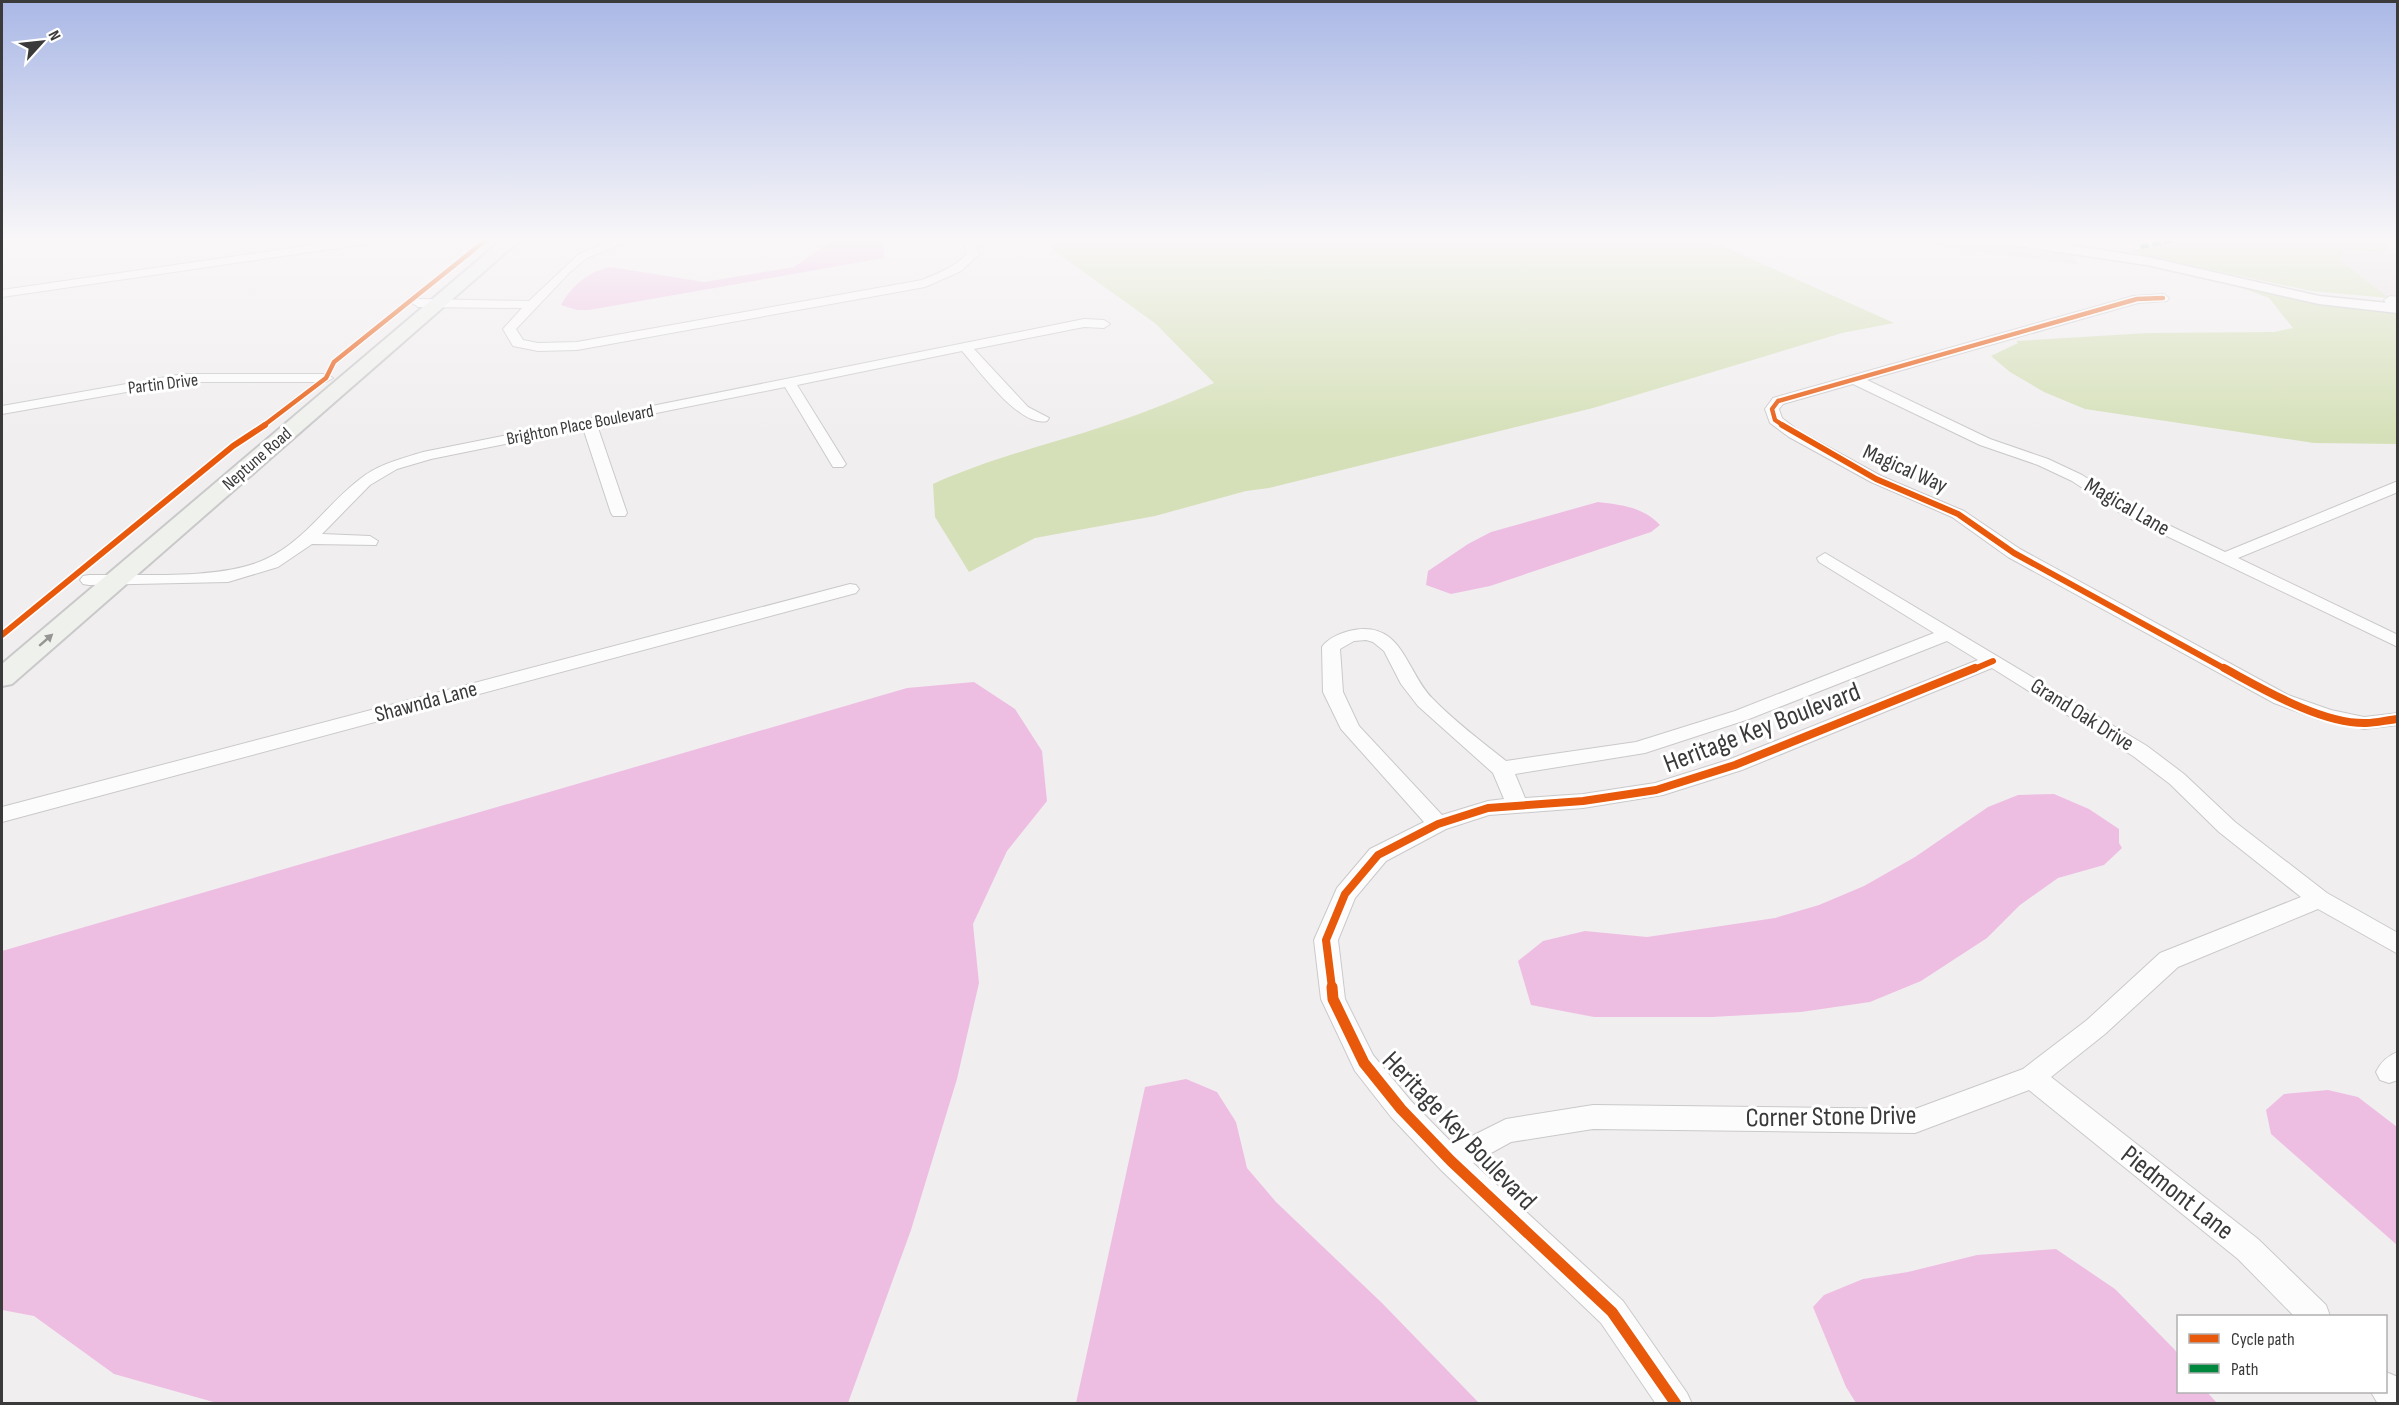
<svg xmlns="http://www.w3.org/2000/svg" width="2399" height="1405" font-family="'Sofia Sans Condensed',sans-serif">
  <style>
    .built { fill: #e8e0e5 }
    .green { fill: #d5e0b8 }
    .water { fill: #eebee2 }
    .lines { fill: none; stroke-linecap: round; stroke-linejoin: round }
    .minor-casing { stroke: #cac9ca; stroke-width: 2 }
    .tertiary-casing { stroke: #cac9ca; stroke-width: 3 }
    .secondary-casing { stroke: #cac9ca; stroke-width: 4 }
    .minor { fill: #fdfcfd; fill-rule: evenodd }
    .tertiary { fill: #fdfcfd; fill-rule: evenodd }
    .secondary { fill: #eff1ed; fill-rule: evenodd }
    .quiet { stroke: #00873e; stroke-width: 4; stroke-dasharray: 8 4; stroke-linecap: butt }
    .cycleway-far3-casing { stroke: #fff; stroke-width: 7 }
    .cycleway-far2-casing { stroke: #fff; stroke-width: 9 }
    .cycleway-far1-casing { stroke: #fff; stroke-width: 12 }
    .cycleway-casing { stroke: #fff; stroke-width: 15 }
    .cycleway-far3 { stroke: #e8590c; stroke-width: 4.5 }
    .cycleway-far2 { stroke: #e8590c; stroke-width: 6 }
    .cycleway-far1 { stroke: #e8590c; stroke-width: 8 }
    .cycleway { stroke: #e8590c; stroke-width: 11 }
    .oneway { fill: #959694 }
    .labels { text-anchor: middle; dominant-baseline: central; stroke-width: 6; stroke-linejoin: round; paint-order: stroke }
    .far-street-label { font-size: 18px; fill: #3b3a3b; stroke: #fff }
    .street-label { font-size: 22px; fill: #3b3a3b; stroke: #fff }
    .near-street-label { font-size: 27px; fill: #3b3a3b; stroke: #fff }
  </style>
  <rect width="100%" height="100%" fill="#f1eef0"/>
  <path class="built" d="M1893 240H1991L2038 246 2066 249 2080 265Z
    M2344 250 2397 254V302L2389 298 2340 260Z"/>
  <path class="green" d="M1043 240H1709L1894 323 1842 333 1593 408 1269 488 1246 491 1155 516 1035 538 969 572 935 517 933 484C975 465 1019 452 1063 439 1114 424 1166 405 1214 383L1156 324 1060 255Z
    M2170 240H2385L2389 251 2382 252 2344 250 2340 260 2389 298 2312 291 2150 257 2132 251Z
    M2219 279 2397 311V444L2314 443 2085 409 2044 392 2010 372 1991 356 2018 343 2016 341 2148 333 2274 332 2293 328 2269 298Z"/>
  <path class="water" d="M833 240H881L884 244V258L589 310H577L561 305C572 285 589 271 611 267L704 282 794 267Z
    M1598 502C1622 505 1643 507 1660 525L1651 532 1490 586 1451 594 1426 585 1428 571 1468 544 1491 532Z
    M974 682 1015 709 1042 751 1047 801 1007 851 973 924 979 983 957 1079 911 1230 848 1403H217L114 1374 34 1316 2 1310V951L907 688Z
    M2054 794 2089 809 2119 829V843L2122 848 2104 865 2058 878 2020 905 1987 938 1921 981 1870 1002 1801 1012 1712 1017H1594L1531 1005 1518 961 1543 941 1585 931 1647 937 1775 918 1819 905 1864 886 1915 857 1988 807 2018 795Z
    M1186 1079 1217 1092 1236 1122 1247 1168 1276 1202 1382 1303 1479 1403H1076L1145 1087Z
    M2328 1090 2358 1097 2397 1127V1245L2271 1134 2266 1110 2284 1094Z
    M2056 1249 2115 1289 2175 1350 2178 1355V1392H2207L2217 1403H1856L1846 1387 1813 1307 1824 1295 1863 1279 1908 1272 1977 1255Z"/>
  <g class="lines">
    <defs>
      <path id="minor" d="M348 240H377L372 243 2 297V290Z
        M615 240H631L587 258 570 272 516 329 523 340 538 343 577 342 922 280C939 273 954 267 967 254L962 240H973L979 254 961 271 925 287 577 350 538 351 513 346 503 329 522 308 418 307 412 303 418 299 529 301 579 254Z
        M2163 294 2169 298 2167 301 2138 303 1867 380 1990 439 2048 459 2082 475 2137 510 2225 552 2398 481V492L2238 558 2398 635V647L2125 516 2072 481 2038 465 1980 445 1853 384 1783 404 1779 409 1782 418 1799 431 1881 476 1964 511 2020 549 2288 695 2331 710 2364 717 2398 713V725L2364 729 2320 720 2274 703 2008 557 1952 517 1871 482 1789 437 1770 423 1765 409 1773 398 2133 296Z
        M2390 296 2398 297V305L2386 303 2384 300Z
        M1084 319 1104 320 1110 324 1104 328 1084 327 974 349 1028 407 1049 418 1047 421C1020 428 979 370 962 351L797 385 846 464 843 467H833L785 387 597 425 627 513 625 516H613L611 513 583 428 431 459 397 469 370 485 322 534 370 536 378 541 376 545 312 544 278 567 228 582 89 585 83 584 80 580 83 576 89 575C138 574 223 580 266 559 305 541 327 504 360 479 378 464 401 459 423 452Z
        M183 374H326L333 378 326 382H183L2 414V406Z
        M1825 553 2147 746 2184 774 2235 822 2327 893 2398 933V954L2318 909 2178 967 2105 1034 2051 1077 2258 1239 2326 1305 2330 1316H2294L2238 1259 2029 1090 1915 1133 1593 1129 1511 1142 1473 1163 1623 1301 1687 1393 1692 1404H1656L1601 1323 1441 1170 1391 1117 1355 1071 1321 999 1314 940 1337 888 1370 849 1424 822 1341 729 1323 692 1322 647C1328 638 1339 634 1349 631 1402 618 1405 670 1432 698 1454 721 1481 741 1506 761L1636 742 1735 711 1934 633 1819 562 1817 558ZM1366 640 1373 642 1384 651 1401 684 1418 706 1493 773 1504 799 1488 801 1442 815 1359 726 1343 692 1340 649 1354 641ZM1947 641 1978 660 1728 760 1655 783 1583 794 1525 798 1515 774 1645 753 1749 719ZM1992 668 2133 756 2170 784 2219 832 2301 897 2160 953 2087 1020 2023 1069 1915 1109 1593 1105 1506 1119 1454 1145 1411 1101 1373 1055 1345 999 1338 940 1355 898 1386 861 1446 829 1489 815 1583 808 1663 795 1742 770Z
        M850 584 856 585 859 589 856 593 2 822V807Z
        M2398 1052V1080L2389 1083 2380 1080 2376 1072C2381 1062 2387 1056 2398 1052Z
        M2386 1372 2398 1377V1404H2378L2371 1392H2386Z"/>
      <path id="tertiary" d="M1999 240H2035L2147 257 2319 296 2398 304V313L2319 304 2147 265 2006 244Z"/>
      <path id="secondary" d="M502 240H520L12 684 2 686V664Z"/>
    </defs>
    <use href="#minor" class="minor-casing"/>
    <use href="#tertiary" class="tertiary-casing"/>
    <use href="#secondary" class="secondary-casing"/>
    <use href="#minor" class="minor"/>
    <use href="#tertiary" class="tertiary"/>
    <use href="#secondary" class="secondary"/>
    <path class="quiet" d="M2141 247 2173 240"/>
    <defs>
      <path id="cycleway-far3" d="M263 426 326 378 334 362 486 240
        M1784 426 1775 420 1772 409 1778 401 2137 299 2163 298"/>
      <path id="cycleway-far2" d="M1782 425 1876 479 1958 514 2014 553 2227 670
        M2 635 233 446 265 425
        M1972 670 1993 661"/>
      <path id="cycleway-far1" d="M2224 668C2263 689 2321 724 2366 723 2376 723 2387 720 2398 719
        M1332 988 1326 940 1345 894 1378 855 1438 824 1488 808 1583 801 1656 790 1735 765 1975 668"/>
      <path id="cycleway" d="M1332 987 1333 999 1364 1063 1401 1109 1451 1161 1612 1312 1676 1404"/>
    </defs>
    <use href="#cycleway-far3" class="cycleway-far3-casing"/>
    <use href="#cycleway-far2" class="cycleway-far2-casing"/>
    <use href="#cycleway-far1" class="cycleway-far1-casing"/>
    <use href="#cycleway" class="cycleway-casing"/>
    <use href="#cycleway-far3" class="cycleway-far3"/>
    <use href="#cycleway-far2" class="cycleway-far2"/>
    <use href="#cycleway-far1" class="cycleway-far1"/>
    <use href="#cycleway" class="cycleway"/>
  </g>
  <defs><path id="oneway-solid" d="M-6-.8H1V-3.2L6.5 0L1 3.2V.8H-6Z" transform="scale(1.5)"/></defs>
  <use class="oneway" href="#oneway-solid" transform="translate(46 640) rotate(-41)"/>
  <linearGradient id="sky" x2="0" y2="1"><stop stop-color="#aab8e6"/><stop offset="0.55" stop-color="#f9f7f8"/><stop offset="1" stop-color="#f9f7f8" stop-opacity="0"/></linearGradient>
  <rect width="2399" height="437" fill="url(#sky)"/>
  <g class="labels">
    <g class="far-street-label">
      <text transform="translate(163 384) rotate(-7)">Partin Drive</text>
      <text transform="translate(580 425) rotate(-11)">Brighton Place Boulevard</text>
      <text transform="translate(257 459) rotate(-41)">Neptune Road</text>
    </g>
    <g class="street-label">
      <text transform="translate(1905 469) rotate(24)">Magical Way</text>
      <text transform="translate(2127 507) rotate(30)">Magical Lane</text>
      <text transform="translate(426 702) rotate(-15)">Shawnda Lane</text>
      <text transform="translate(2082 715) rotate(32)">Grand Oak Drive</text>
    </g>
    <g class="near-street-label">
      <text transform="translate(1762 728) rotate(-21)">Heritage Key Boulevard</text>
      <text transform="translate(1831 1117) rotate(-1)">Corner Stone Drive</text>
      <text transform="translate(1459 1131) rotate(46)">Heritage Key Boulevard</text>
      <text transform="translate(2177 1193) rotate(38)">Piedmont Lane</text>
    </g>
  </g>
  <rect width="2399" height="1405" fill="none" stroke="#3b3a3b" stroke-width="6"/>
  <rect x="2177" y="1315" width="210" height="78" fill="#ffffff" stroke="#b1b0b1" stroke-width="1.5"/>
  <rect x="2189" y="1334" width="30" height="9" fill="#e8590c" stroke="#b1b0b1" stroke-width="1.5"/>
  <text x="2231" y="1345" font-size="18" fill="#3b3a3b">Cycle path</text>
  <rect x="2189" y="1364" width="30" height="9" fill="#00873e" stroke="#b1b0b1" stroke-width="1.5"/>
  <text x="2231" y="1375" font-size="18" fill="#3b3a3b">Path</text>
  <g transform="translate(42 42) rotate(63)" stroke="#ffffff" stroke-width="4.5" paint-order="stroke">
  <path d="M0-4.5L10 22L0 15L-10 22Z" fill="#3b3a3b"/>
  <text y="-9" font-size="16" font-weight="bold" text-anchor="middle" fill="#3b3a3b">N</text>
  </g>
</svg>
